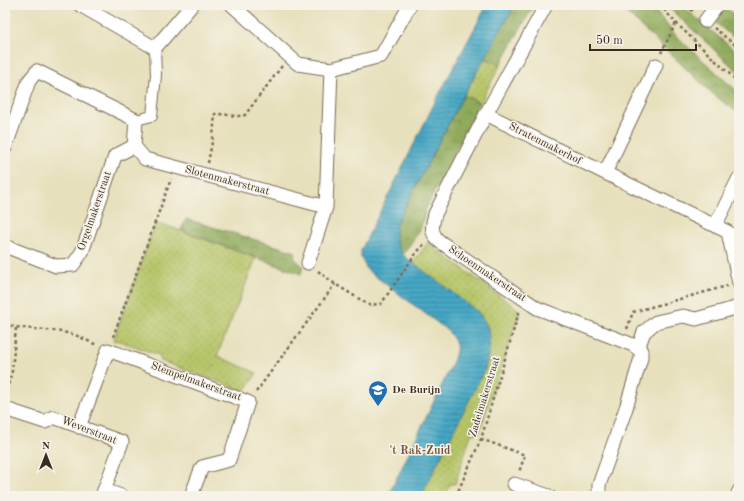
<svg xmlns="http://www.w3.org/2000/svg" width="744" height="501" font-family="'Old Standard TT',serif">
  <style>
    .grass { fill: url(#grass-dots); stroke: #787843 }
    .forest { fill: url(#forest-crowns); stroke: #666a3d }
    .water { fill: url(#water-rules); stroke: #406872 }
    .lines { fill: none; stroke-linecap: round; stroke-linejoin: round }
    .pedestrian-casing { stroke: #776a55; stroke-width: 12 }
    .minor-casing { stroke: #776a55; stroke-width: 15 }
    .path { stroke: #776a55; stroke-width: 2.5; stroke-dasharray: 3 3; stroke-linecap: butt }
    .pedestrian { stroke: #fff; stroke-width: 10 }
    .minor { stroke: #fff; stroke-width: 13 }
    .labels { text-anchor: middle; dominant-baseline: central; stroke-width: 3; stroke-linejoin: round; paint-order: stroke }
    .street-label { font-size: 11px; fill: #3b2a1e; stroke: #f7f3e8 }
    .poi-label { font-size: 11px; font-weight: bold; fill: #3b2a1e; stroke: #f7f3e8; text-anchor: start }
    .neighbourhood-label { font-size: 12px; font-weight: bold; fill: #76563c; stroke: #f7f3e8 }
  </style>
  <defs>
    <pattern id="grass-dots" width="8" height="8" patternUnits="userSpaceOnUse"><rect width="8" height="8" fill="#b6c568"/><path d="M2 2h.1M6 6h.1" fill="none" stroke="#9da95a" stroke-width="1.8" stroke-linecap="round"/></pattern>
    <pattern id="forest-crowns" width="20" height="18" patternUnits="userSpaceOnUse"><rect width="20" height="18" fill="#90aa5c"/><path d="M2 6a3 3 0 1 1 6 0M12 15a3 3 0 1 1 6 0" fill="none" stroke="#778b4b"/></pattern>
    <pattern id="water-rules" width="6" height="5" patternUnits="userSpaceOnUse"><rect width="6" height="5" fill="#45a7c5"/><path d="M0 2.5h6" fill="none" stroke="#3b889f"/></pattern>
  </defs>
  <rect width="100%" height="100%" fill="#f7f3e8"/>
  <filter id="ink" filterUnits="userSpaceOnUse"><feTurbulence type="fractalNoise" baseFrequency=".025" numOctaves="2"/><feDisplacementMap in="SourceGraphic" scale="8" xChannelSelector="R" yChannelSelector="G"/><feConvolveMatrix kernelMatrix="1 2 1 2 8 2 1 2 1" color-interpolation-filters="sRGB"/></filter>
  <filter id="wash" filterUnits="userSpaceOnUse"><feTurbulence type="fractalNoise" baseFrequency=".012" numOctaves="4" result="noise"/><feDisplacementMap in="SourceGraphic" scale="16" xChannelSelector="R" yChannelSelector="G"/><feGaussianBlur stdDeviation="0.9" result="paint"/><feColorMatrix in="noise" values="0 0 0 0 0 0 0 0 0 0 0 0 0 0 0 0 0 1.4 0 .05"/><feComposite in="paint" operator="in"/></filter>
  <g filter="url(#wash)">
    <rect width="100%" height="100%" fill="#e7e0bc"/>
    <path class="grass" d="M485 58 500 65 480 103 464 95Z
      M156 222 256 258 217 356 257 373 245 391 161 361 159 355 117 340 113 341Z
      M429 241 435 248 520 311 479 433 471 434 455 484H450L446 496H421L485 369 490 334 487 325 478 312 413 263Z"/>
    <path class="forest" d="M515 5H534L500 65 485 58Z
      M618 5H653L654 9 677 37 739 93V114L712 93Z
      M666 5H681L739 54V73Z
      M725 8 739 17V42L711 19Z
      M464 95 480 103 425 210 421 228 403 255C395 242 394 240 396 224Z
      M186 219 296 252 294 258 303 266 301 274 181 230Z"/>
    <path class="water" d="M487 5H515L461 100 396 224C394 239 395 242 403 255L478 312C493 330 491 347 485 369L421 496H388L453 362C458 345 458 344 447 330L367 270 361 257V250L436 100Z"/>
  </g>
  <g filter="url(#ink)">
    <g class="lines">
      <defs>
        <path id="pedestrian" d="M136 120 152 116 156 75 155 48"/>
        <path id="minor" d="M80 5 155 48 192 5
          M232 5 298 64 331 69 381 56 410 5
          M546 5 486 114 435 214C432 225 430 233 439 241L537 308 633 345 641 351V358L626 408 599 485V496
          M705 21 717 5
          M486 114 605 173 728 232 739 283
          M134 146 145 159 326 207
          M5 148 29 81 37 71 136 120 134 146 115 156 82 252 73 265 56 266 5 246
          M605 173 656 65
          M715 226 739 178
          M308 263 326 207 331 69
          M638 348 644 332 656 322 683 316 696 319 739 307
          M5 409 45 422 53 417 122 442 102 496
          M79 427 108 350 248 402 229 460 202 467 191 496
          M514 484 534 491
          M104 490 121 496
          M533 496 534 491 549 496
          M737 496 739 491"/>
      </defs>
      <use href="#pedestrian" class="pedestrian-casing"/>
      <use href="#minor" class="minor-casing"/>
      <path class="path" d="M660 5 676 23 739 83
        M686 5 695 13
        M714 28 739 48
        M661 53 676 23
        M208 163 213 137 215 114C225 113 235 118 245 115L282 66
        M318 271 335 284 369 305 381 304 414 256 425 243
        M5 324C26 331 49 328 71 334 80 336 89 342 97 345
        M627 329 633 312 727 286
        M113 337 171 179
        M256 392 335 284
        M5 396 12 371 16 328
        M481 439 525 455 519 472
        M456 496 481 439 519 312"/>
      <use href="#pedestrian" class="pedestrian"/>
      <use href="#minor" class="minor"/>
    </g>
  </g>
  <defs>
    <symbol id="school-pin" viewBox="-11 -11 22 30"><path d="M0 17L-7.5 6A9.5 9.5 0 1 1 7.5 6Z" fill="#1f6fb2" stroke="#f7f3e8"/><path d="M0-5L7-2L0 1L-7-2ZM-4 1L0 2.5L4 1V4Q0 6-4 4Z" fill="#fff"/></symbol>
  </defs>
  <g fill-rule="evenodd">
    <use href="#school-pin" x="367" y="379" width="22" height="30"/>
  </g>
  <g class="labels">
    <g class="street-label">
      <text transform="translate(545 144) rotate(27)">Stratenmakerhof</text>
      <text transform="translate(227 181) rotate(15)">Slotenmakerstraat</text>
      <text transform="translate(95 211) rotate(-71)">Orgelmakerstraat</text>
      <text transform="translate(487 274) rotate(34)">Schoenmakerstraat</text>
      <text transform="translate(196 382) rotate(20)">Stempelmakerstraat</text>
      <text transform="translate(485 397) rotate(-73)">Zadelmakerstraat</text>
      <text transform="translate(89 431) rotate(21)">Weverstraat</text>
    </g>
    <g class="poi-label">
      <text x="392" y="390">De Burijn</text>
    </g>
    <g class="neighbourhood-label">
      <text x="420" y="451">'t Rak-Zuid</text>
    </g>
  </g>
  <rect width="744" height="501" fill="none" stroke="#f7f3e8" stroke-width="20"/>
  <g transform="translate(46 455)" stroke="#f7f3e8" stroke-width="3" paint-order="stroke">
  <path d="M0-3L7 15L0 10L-7 15Z" fill="#3b2a1e"/>
  <text y="-6" font-size="11" font-weight="bold" text-anchor="middle" fill="#3b2a1e">N</text>
  </g>
  <path d="M590 44v6h106v-6" fill="none" stroke="#3b2a1e" stroke-width="2"/>
  <text x="596" y="44" font-size="12" fill="#3b2a1e" stroke="#f7f3e8" stroke-width="3" paint-order="stroke">50 m</text>
</svg>
